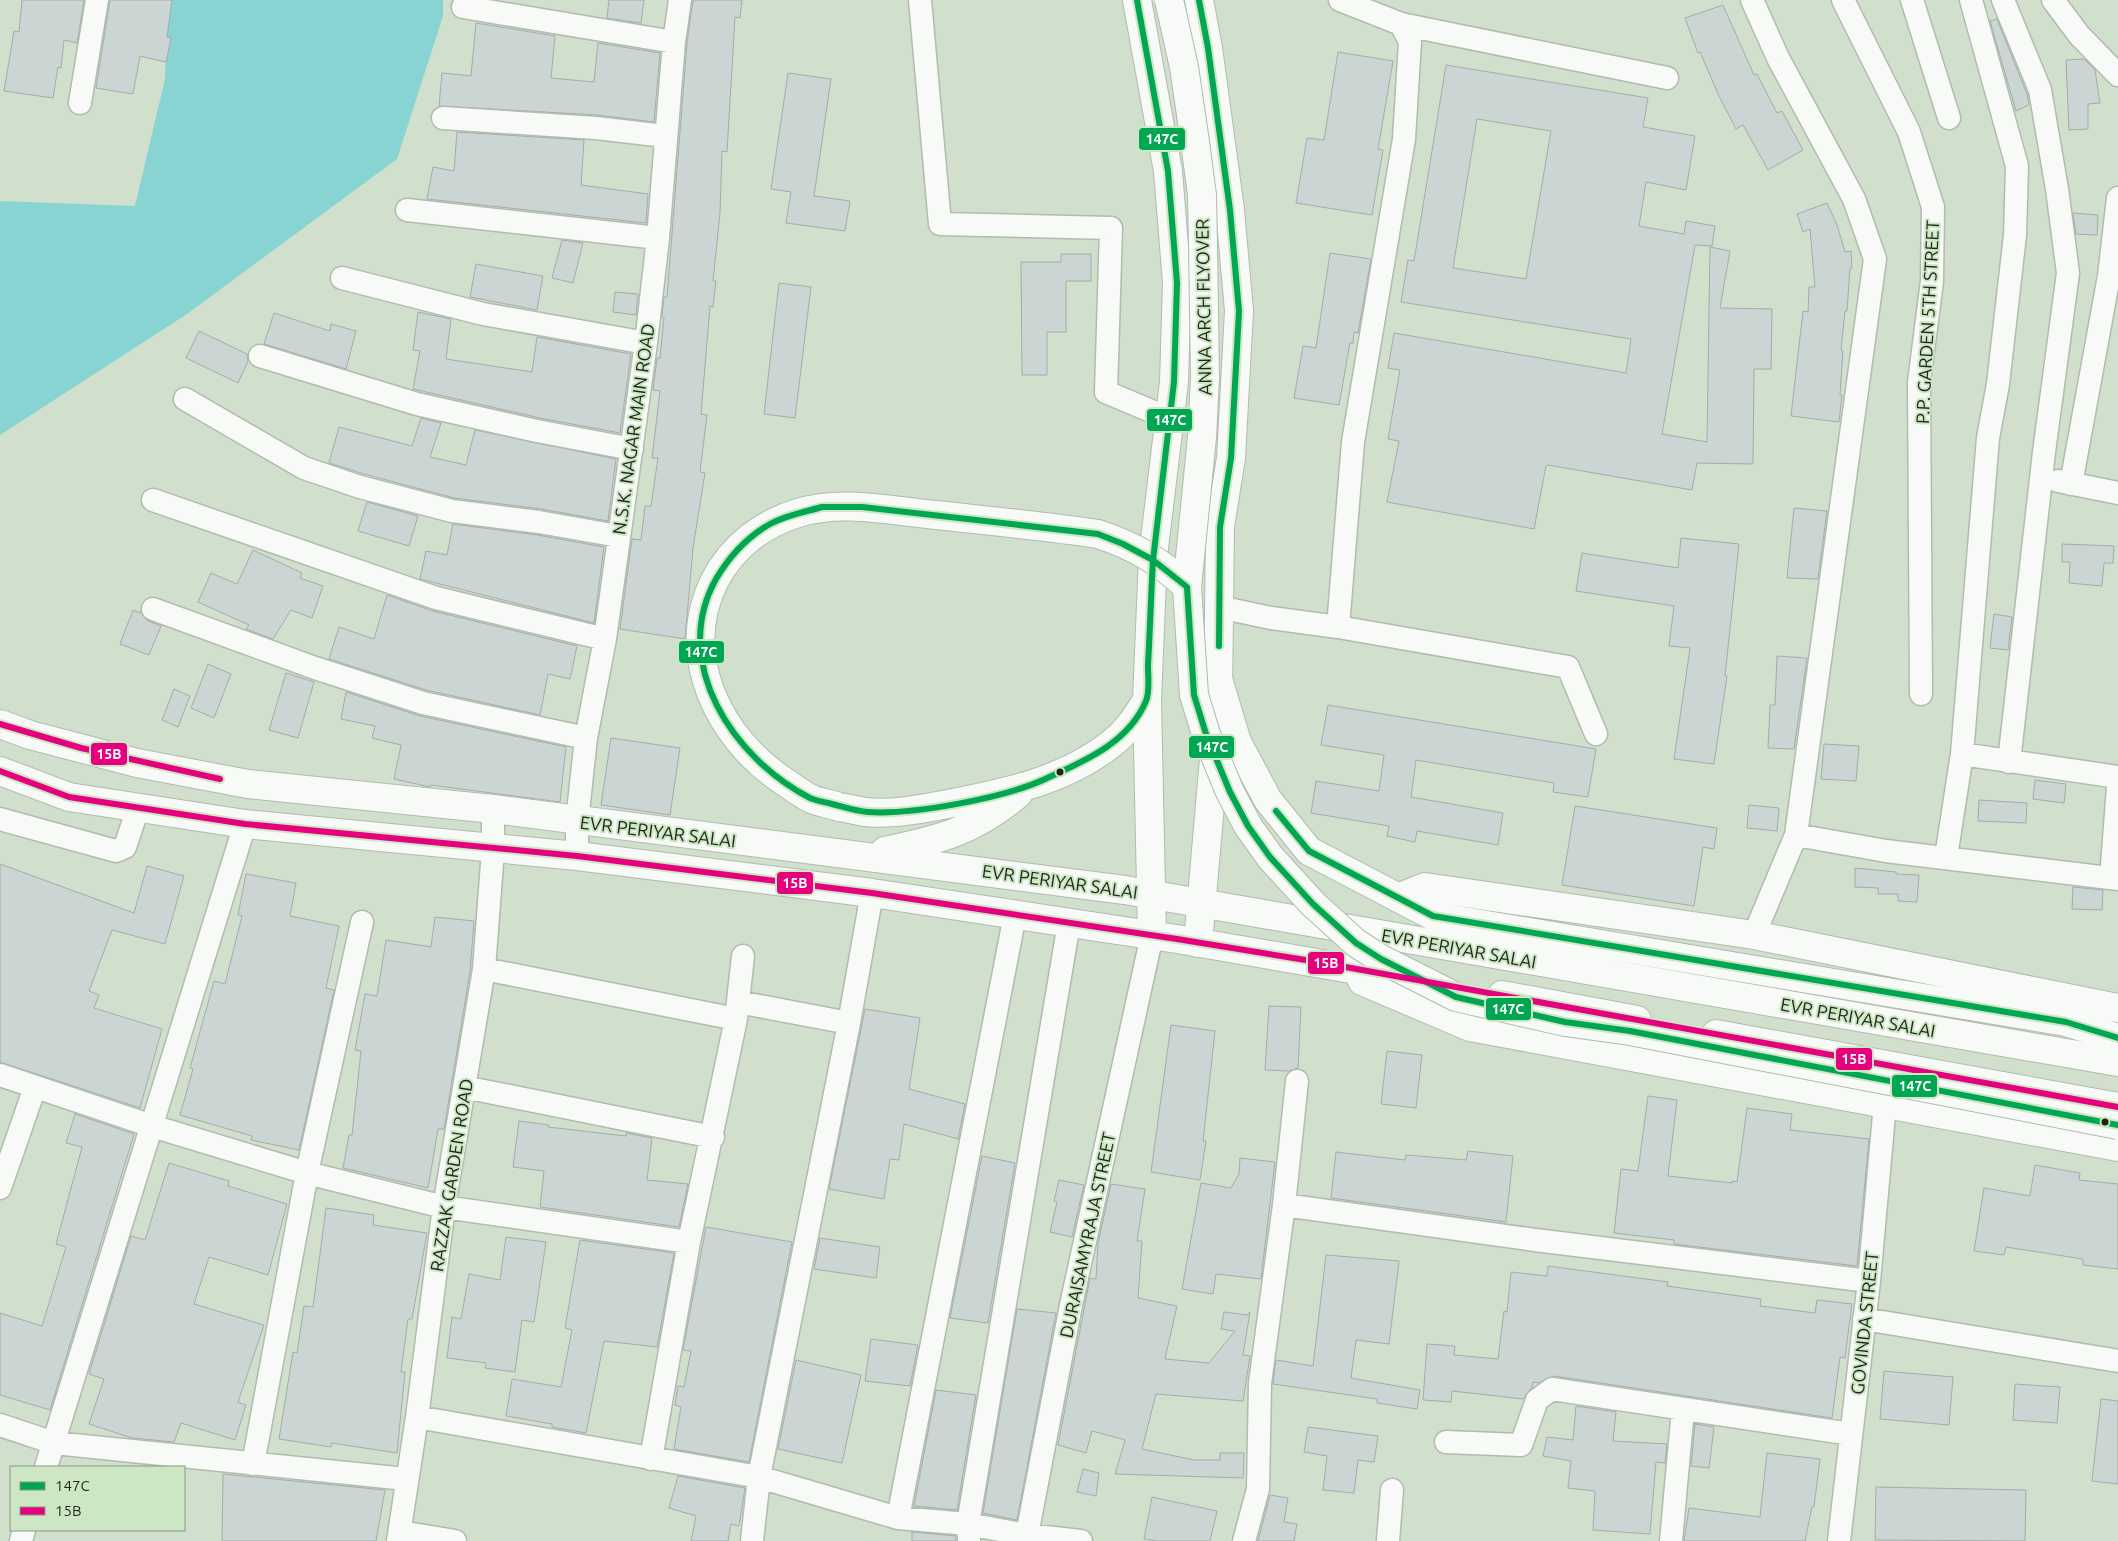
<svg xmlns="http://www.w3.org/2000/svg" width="2118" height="1541" font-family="Ubuntu,sans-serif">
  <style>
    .water { fill: #88d4d2 }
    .building { fill: #cbd6d4; stroke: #a2acaa; fill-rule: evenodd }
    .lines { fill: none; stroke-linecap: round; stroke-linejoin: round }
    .minor-casing { stroke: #b1bbae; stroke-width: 25 }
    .major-casing { stroke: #b1bbae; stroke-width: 30 }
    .minor { stroke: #f8faf8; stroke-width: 22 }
    .major { stroke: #f8faf8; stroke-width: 28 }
    .major-bridge-casing { stroke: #b1bbae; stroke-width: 30; stroke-linecap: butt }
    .major-bridge { stroke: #f8faf8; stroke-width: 28 }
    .bus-1-casing { stroke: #cde7c5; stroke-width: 10 }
    .bus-2-casing { stroke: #cde7c5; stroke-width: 10 }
    .bus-1 { stroke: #00a651; stroke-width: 6 }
    .bus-2 { stroke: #e5007d; stroke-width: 6 }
    .bus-dot { fill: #1d261a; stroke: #cde7c5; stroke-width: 2 }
    .labels { text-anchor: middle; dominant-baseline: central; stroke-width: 4; stroke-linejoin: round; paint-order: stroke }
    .street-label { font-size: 18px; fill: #1d261a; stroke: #cde7c5 }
    .line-badge { stroke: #cde7c5; stroke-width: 2 }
    .badge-label { font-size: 14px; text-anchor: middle; font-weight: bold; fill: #fff }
  </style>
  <rect width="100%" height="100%" fill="#d1dfcd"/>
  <path class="water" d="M168 0H443V16L397 159 187 314 0 435V201L135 206 165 79Z"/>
  <path class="building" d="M22 0H84L77 43 64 40 61 68 58 67 53 98 4 91 14 31 19 32Z
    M110 0H172L167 37 171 38 166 62 140 56 133 94 96 88Z
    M609 0H644L641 23 607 18Z
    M693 0H742L740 18 735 17 727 152 722 151 720 213 713 281H716L713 307 710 306 701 414 707 415 700 472 705 473 693 548 685 639 620 629 632 539 641 540 645 506H651L658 458H652L660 391 653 390 657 358H660L664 318 662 317 664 297H667L687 43Z
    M1723 5 1754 75 1757 74 1777 113 1782 111 1803 150 1768 170 1743 125 1736 129 1718 94 1700 52 1698 53 1685 18Z
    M1997 19 2027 94 2029 105 2016 111 1990 21Z
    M476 23 555 36 551 78 594 82 598 43 660 53 654 122 597 115 439 106 442 73 471 76Z
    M1338 52 1393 61 1378 149 1383 150 1372 215 1296 203 1307 138 1324 140Z
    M2084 59 2095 70 2100 103 2088 104V129L2069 130 2066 60Z
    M1446 65 1648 98 1643 127 1695 136 1686 190 1646 182 1639 226 1684 234 1686 221 1715 226 1712 246 1695 245 1662 434 1707 442 1710 247 1730 251 1720 308 1772 309 1771 369H1754L1753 464 1697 463 1692 490 1548 465 1546 466 1534 529 1387 502 1399 441 1388 439 1400 370 1388 368 1394 333 1626 373 1631 339 1401 302 1408 260 1414 261ZM1477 119 1551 131 1526 279 1453 268Z
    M788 73 831 79 814 196 850 201 845 231 786 223 791 192 771 189Z
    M457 132 584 140 581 185 648 194 646 223 427 199 433 167 454 171Z
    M1827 203 1837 225 1845 252 1851 251 1852 268H1850L1847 311H1845L1841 350 1843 351 1840 395H1842L1839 422 1791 416 1803 311 1808 312 1809 287H1815L1810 229 1803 232 1797 214Z
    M2073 213 2098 215 2097 235 2076 234Z
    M562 240 583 243 573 283 552 278Z
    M1330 253 1371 259 1358 333 1354 332 1353 343H1350L1339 405 1294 398 1303 346 1316 348Z
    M1061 254H1091V281H1066V332H1047V375H1022L1021 262H1061Z
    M476 264 543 276 537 310 470 297Z
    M779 283 811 287 795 418 764 414Z
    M615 292 638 294 636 315 613 312Z
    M418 312 451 319 446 359 532 372 537 337 631 354 620 433 540 418 413 389 420 351 413 350Z
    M274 313 330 331 331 324 356 331 346 369 264 344Z
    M199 331 247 354 248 361 238 383 186 358Z
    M421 418 441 423 430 457 466 465 475 430 616 459 608 521 541 509 454 498 364 474 329 463 339 427 412 446Z
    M367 502 418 516 409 546 358 531Z
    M1794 508 1827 511 1818 579 1787 578Z
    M453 524 537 535 604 547 594 623 420 579 426 551 447 555Z
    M1681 538 1739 544 1725 676H1727L1714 764 1674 759 1690 648 1669 646 1674 606 1576 591 1582 553 1678 568Z
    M2062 544 2114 546 2113 563H2104L2102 586 2069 583 2070 562H2062Z
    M253 550 302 573 300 578 323 586 312 618 291 610 273 639 246 629 249 625 198 602 211 573 237 584Z
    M387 595 433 611 577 646 570 679 548 674 540 715 426 690 329 659 339 627 374 639Z
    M133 610 141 613 148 621 161 626 149 655 120 644Z
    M1994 614 2012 617 2008 650 1990 648Z
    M1777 656 1807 658 1794 749 1768 748 1770 705H1775Z
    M208 664 231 674 214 718 191 708Z
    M286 673 314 682 298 738 269 730Z
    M174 689 190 696 178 727 162 720Z
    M346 692 420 716 566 747 560 802 431 785 430 787 394 779 401 745 372 738 375 726 341 719Z
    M1328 705 1596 749 1588 797 1553 792 1554 783 1416 760 1411 797 1503 813 1498 845 1417 831 1415 842 1387 836 1389 826 1311 813 1316 781 1379 791 1384 755 1321 745Z
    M611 738 680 748 670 815 601 805Z
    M1824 744 1859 746 1856 781 1821 779Z
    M2035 780 2066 784 2064 803 2033 799Z
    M1979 800 2027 803 2026 823 1978 821Z
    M1749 805 1779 808 1777 831 1747 828Z
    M1575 806 1717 828 1714 849 1703 847 1694 906 1562 885Z
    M0 864 134 913 147 866 184 876 165 944 112 930 89 991 99 995 94 1008 162 1029 140 1108 0 1062Z
    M1855 868 1896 872V874L1919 875 1917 902 1898 901V894H1878V888L1855 887Z
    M246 874 296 883 290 916 339 926 326 988 334 990 299 1150 251 1140 252 1136 180 1115 193 1069 190 1068 214 981 225 984 242 916 238 915Z
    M2073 887 2103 890 2102 910 2072 909Z
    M435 917 474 921 470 972 444 1129H438L428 1188 343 1168 349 1135H352L361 1051 355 1050 365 994 377 996 386 940 431 947Z
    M1269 1006 1301 1007 1298 1068 1289 1071 1265 1070Z
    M865 1009 920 1018 909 1089 965 1104 958 1139 904 1124 899 1160 890 1159 884 1199 829 1189Z
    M1171 1025 1215 1031 1203 1141H1206L1200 1180 1151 1172Z
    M1387 1051 1422 1055 1416 1108 1381 1104Z
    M1648 1096 1677 1100 1668 1176 1732 1183V1181L1737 1182 1747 1108 1792 1114 1790 1130 1869 1139 1857 1266 1674 1244V1240L1614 1233 1621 1169 1638 1171Z
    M75 1114 134 1134 50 1410 0 1395V1313L42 1326 66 1247 56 1244 82 1147 66 1143Z
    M519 1121 549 1125 548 1127 626 1136V1133L652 1138 647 1180 688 1184 679 1227 540 1207 544 1171 513 1167Z
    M1468 1151 1513 1156 1506 1222 1331 1198 1336 1152 1405 1160 1406 1155 1466 1160Z
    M982 1156 1015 1163 988 1323 950 1318Z
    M1240 1158 1275 1162 1261 1279 1216 1274 1213 1294 1182 1289 1201 1183 1231 1188 1239 1174Z
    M169 1163 229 1181 228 1186 287 1204 268 1275 209 1257 194 1304 264 1325 238 1402 246 1405 235 1440 181 1423 174 1442 132 1438 89 1424 104 1379 89 1374 131 1236 145 1240Z
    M2035 1165 2080 1173 2079 1180 2118 1184V1269L2083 1265V1259L2006 1247 2004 1255 1974 1251 1984 1188 2030 1196Z
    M1059 1180 1084 1185 1072 1237 1050 1232 1057 1202 1054 1201Z
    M1111 1184 1145 1189 1137 1241H1142L1138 1298 1177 1306 1165 1359 1209 1363 1235 1331 1221 1329 1224 1312 1247 1315 1250 1312 1243 1355 1250 1356 1243 1401 1156 1394 1142 1449 1194 1460H1220V1453H1244L1243 1478 1115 1474 1125 1440 1092 1431 1086 1453 1058 1445 1090 1278 1096 1279 1098 1243Z
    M326 1208 374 1215 373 1225 427 1233 412 1319H408L401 1372H405L397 1453 332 1443 331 1447 279 1439 293 1352 297 1353 304 1306 313 1307Z
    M706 1227 792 1242 749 1462 674 1449 681 1407 675 1405 678 1386 684 1387 691 1351 683 1350Z
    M506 1237 546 1242 534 1322 522 1320 515 1372 485 1368 486 1363 447 1358 452 1317 461 1319 469 1274 500 1280Z
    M820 1238 880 1247 876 1278 814 1269Z
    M580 1240 674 1253 657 1347 604 1341 586 1433 552 1427V1424L506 1416 512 1379 561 1387 572 1330 565 1328Z
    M1326 1255 1399 1261 1389 1344 1356 1340 1351 1378 1420 1390 1417 1409 1377 1403V1399L1273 1384 1276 1360 1313 1366Z
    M1548 1266 1668 1282 1667 1286 1761 1299 1760 1306 1815 1313 1817 1300 1852 1304 1845 1358 1840 1357 1832 1418 1554 1376 1539 1383 1533 1382 1532 1387 1523 1399 1452 1391 1451 1402 1423 1400 1427 1344 1455 1346 1454 1355 1498 1359 1504 1311 1507 1312 1511 1272 1547 1276Z
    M1017 1309 1056 1313 1017 1520 983 1513Z
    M871 1339 918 1345 910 1386 865 1381Z
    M796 1360 861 1375 842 1463 778 1449Z
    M1884 1371 1953 1377 1949 1425 1880 1419Z
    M2015 1384 2060 1387 2057 1423 2013 1420Z
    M936 1390 976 1395 957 1510 914 1506Z
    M2101 1399 2118 1401V1484L2092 1481Z
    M1576 1406 1616 1412 1613 1441 1667 1444 1665 1463 1656 1462 1650 1534 1593 1530 1595 1491 1568 1488 1571 1461 1543 1456 1547 1437 1573 1440Z
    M1695 1424 1714 1427 1709 1468 1691 1466Z
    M1308 1427 1378 1436 1374 1462 1358 1460 1354 1493 1323 1490 1327 1456 1304 1452Z
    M1767 1453 1820 1459 1814 1507H1812L1805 1541H1684L1689 1508 1760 1517Z
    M1083 1469 1099 1473 1096 1496 1077 1492Z
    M223 1474 385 1490 376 1541H222Z
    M678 1476 745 1488 739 1526 731 1524 728 1541H691L696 1516 669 1508Z
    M1876 1487 2026 1490 2025 1541 1875 1540Z
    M1270 1495 1288 1498 1284 1522 1297 1524 1294 1541H1258Z
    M1152 1497 1217 1511 1210 1541H1156L1144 1539Z
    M912 1532 956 1536V1541H912Z"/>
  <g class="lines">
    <defs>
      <path id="minor" d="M920 0 940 224 1111 228 1106 392 1170 419
        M1752 0 1778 58 1854 199 1875 259 1796 835 1754 935
        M1843 0 1909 132 1933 207 1932 281 1919 382 1921 694
        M1912 0 1949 118
        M2003 0 2040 90 2057 189 2068 273 2044 452 2009 762
        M2053 0 2079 35 2118 75
        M463 7 674 42
        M1401 24 1667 78
        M80 103 97 0
        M443 118 596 128 665 136
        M407 210 658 238
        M342 278 483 314 646 343
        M260 356 417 404 537 431 632 449
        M185 399 304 468 360 487 452 511 539 522 618 536
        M2058 481 2118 493
        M2071 484 2109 276 2118 198
        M153 500 436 598 605 639
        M1219 607 1271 618 1338 627 1353 442 1404 139 1410 42 1401 24 1340 0
        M153 609 315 668 423 703 586 738
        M1338 627 1568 667 1596 734
        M1962 754 2118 777
        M0 819 116 851 125 847 138 808
        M1796 835 1886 851 2118 879
        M577 856V821L586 738 605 639 646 343 658 238 674 42 680 0
        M1946 857 1962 754 1988 438 1998 384 2015 235 2017 166 1971 0
        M2111 878 2118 787
        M484 969 736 1019
        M738 1002 849 1023
        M0 1075 152 1126 307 1173 444 1207 689 1242
        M464 1087 713 1137
        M0 1188 35 1087
        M1284 1205 1297 1081
        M1864 1319 2118 1361
        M417 1417 759 1477 898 1518 968 1524 1027 1535 1081 1541
        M0 1425 54 1443 406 1479
        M1446 1442 1521 1445 1537 1400 1552 1389 1851 1434
        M651 1459 689 1242 736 1019 743 956
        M253 1464 307 1173 362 922
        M46 1467 245 824
        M898 1518 1015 915
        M400 1532 455 1541
        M1027 1535 1071 1305 1152 935
        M21 1541 24 1530
        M398 1541 417 1417 444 1207 484 969 493 850V809
        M752 1541 759 1477 849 1023 872 893
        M969 1541 968 1524 1069 923
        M1244 1541 1258 1489 1260 1383 1284 1205 1535 1240 1869 1281
        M1388 1541 1392 1490
        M1671 1541 1683 1409
        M1839 1541 1869 1281 1885 1104"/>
      <path id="major" d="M1137 0 1168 171 1177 283 1174 382 1153 556 1147 700 1152 935
        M1199 0 1208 48 1230 210 1239 311 1231 458 1220 527 1218 699
        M1219 682 1237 742 1268 800 1309 851 1433 916 2066 1022 2118 1038
        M0 724 30 735 137 763 248 784 493 809 1125 890 2118 1062
        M0 771 69 797 245 824 577 856 872 893 1177 939 1415 980
        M839 807C848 808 857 811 865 812 893 815 921 809 948 804 1004 793 1065 781 1111 744 1127 732 1136 717 1147 700
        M885 851C941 839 972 832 1018 794
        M1398 898 1425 887 1754 935 2118 1008
        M1198 943 1215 747
        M1362 981 1470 1027 2118 1147
        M1502 995 1637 1020
        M1716 1034 2118 1107"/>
    </defs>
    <use href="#minor" class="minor-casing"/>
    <use href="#major" class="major-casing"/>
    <use href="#minor" class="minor"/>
    <use href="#major" class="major"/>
    <defs>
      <path id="major-bridge" d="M1169 0 1184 67 1195 142 1202 195 1203 244 1205 378 1202 437 1187 587 1194 695 1206 734 1230 792 1248 826 1270 857 1313 904 1356 943 1381 959 1456 997 1565 1022 1630 1031 2118 1125
        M839 807C831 804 822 803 814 800 804 796 794 788 785 782 719 739 677 655 715 580 732 547 762 524 798 513 842 499 891 511 936 515 990 521 1044 526 1098 534 1134 546 1159 560 1187 587"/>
    </defs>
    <use href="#major-bridge" class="major-bridge-casing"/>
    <use href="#major-bridge" class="major-bridge"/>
    <defs>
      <path id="bus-1" d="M1137 0 1168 171 1177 283 1174 382 1153 560
        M1199 0 1208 48 1230 210 1239 311 1231 458 1220 527 1219 646
        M822 507H862L1098 534 1123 544 1153 560C1151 595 1150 630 1148 665 1148 676 1150 692 1146 701 1128 744 1082 762 1043 780 1003 798 913 815 868 812 856 811 844 807 832 804 825 802 817 801 810 798 734 759 669 663 716 579 729 557 747 537 770 524 786 515 805 512 822 507Z
        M1153 560 1187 587 1194 695 1206 734 1230 792 1248 826 1270 857 1313 904 1356 943 1381 959 1456 997 1565 1022 1630 1031 2118 1125
        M1276 811 1309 851 1433 916 2066 1022 2118 1038"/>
      <path id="bus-2" d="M0 724 81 748 220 779
        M0 771 69 797 245 824 577 856 872 893 1177 939 1318 962 2118 1107"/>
    </defs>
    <use href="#bus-1" class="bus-1-casing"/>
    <use href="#bus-2" class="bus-2-casing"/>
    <use href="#bus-1" class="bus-1"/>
    <use href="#bus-2" class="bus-2"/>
  </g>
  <g class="bus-dot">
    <circle cx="1060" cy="772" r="4.5"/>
    <circle cx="2105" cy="1122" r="4.5"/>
  </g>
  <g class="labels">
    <g class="street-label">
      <text transform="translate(1203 307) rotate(-91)">ANNA ARCH FLYOVER</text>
      <text transform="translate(1927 322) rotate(-87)">P.P. GARDEN 5TH STREET</text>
      <text transform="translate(633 429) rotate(-82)">N.S.K. NAGAR MAIN ROAD</text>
      <text transform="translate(658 831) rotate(7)">EVR PERIYAR SALAI</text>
      <text transform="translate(1060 881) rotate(8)">EVR PERIYAR SALAI</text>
      <text transform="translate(1459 948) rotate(10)">EVR PERIYAR SALAI</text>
      <text transform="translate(1858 1017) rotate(10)">EVR PERIYAR SALAI</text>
      <text transform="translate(451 1175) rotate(-81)">RAZZAK GARDEN ROAD</text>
      <text transform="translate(1087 1235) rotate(-78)">DURAISAMYRAJA STREET</text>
      <text transform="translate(1864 1323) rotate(-84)">GOVINDA STREET</text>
    </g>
  </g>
  <g class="line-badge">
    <rect x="1138" y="127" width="48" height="24" rx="5" fill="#00a651"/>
    <rect x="1146" y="408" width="47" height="24" rx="5" fill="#00a651"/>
    <rect x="678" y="640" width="47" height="24" rx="5" fill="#00a651"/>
    <rect x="1188" y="735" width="47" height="24" rx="5" fill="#00a651"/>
    <rect x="90" y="742" width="38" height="24" rx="5" fill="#e5007d"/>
    <rect x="776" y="871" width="38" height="24" rx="5" fill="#e5007d"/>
    <rect x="1307" y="951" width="38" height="24" rx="5" fill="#e5007d"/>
    <rect x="1485" y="997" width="47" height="24" rx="5" fill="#00a651"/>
    <rect x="1835" y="1047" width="38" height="24" rx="5" fill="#e5007d"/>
    <rect x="1891" y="1074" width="47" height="24" rx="5" fill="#00a651"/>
  </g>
  <g class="badge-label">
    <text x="1162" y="144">147C</text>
    <text x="1170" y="425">147C</text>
    <text x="701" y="657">147C</text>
    <text x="1212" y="752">147C</text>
    <text x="109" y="759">15B</text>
    <text x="795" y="888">15B</text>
    <text x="1326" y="968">15B</text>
    <text x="1508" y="1014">147C</text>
    <text x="1854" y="1064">15B</text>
    <text x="1915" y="1091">147C</text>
  </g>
  <rect x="10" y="1466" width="175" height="65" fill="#cde7c5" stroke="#879a81"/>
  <rect x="20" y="1482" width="25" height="8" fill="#00a651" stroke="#879a81"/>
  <text x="55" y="1491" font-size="15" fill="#1d261a">147C</text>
  <rect x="20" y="1507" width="25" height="8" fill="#e5007d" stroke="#879a81"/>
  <text x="55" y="1516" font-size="15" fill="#1d261a">15B</text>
</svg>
